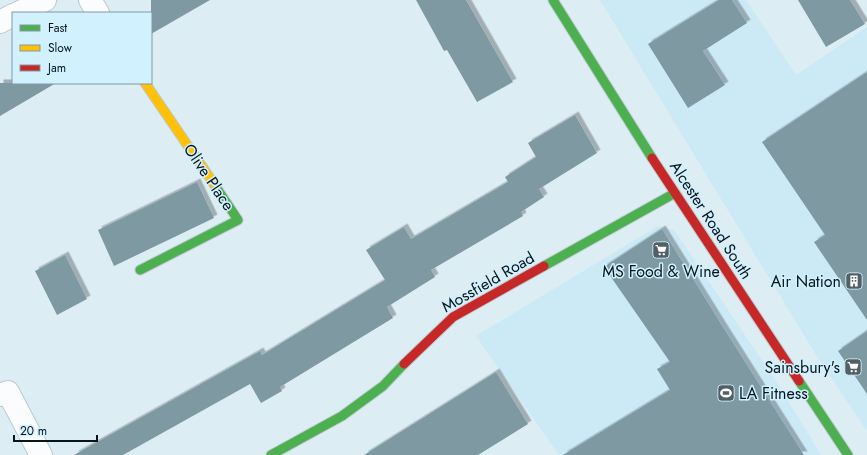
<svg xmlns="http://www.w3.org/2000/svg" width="867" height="455" font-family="Jost,sans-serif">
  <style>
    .built { fill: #cce9f6 }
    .building { fill: #7f99a2; filter: url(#shadow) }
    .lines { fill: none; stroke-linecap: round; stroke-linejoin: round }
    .street-casing { stroke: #bcc8ce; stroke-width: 24 }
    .fast-casing { stroke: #bcc8ce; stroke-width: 11 }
    .slow-casing { stroke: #bcc8ce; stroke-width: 11 }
    .jam-casing { stroke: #bcc8ce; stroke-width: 11 }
    .street { stroke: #fafcfd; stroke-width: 22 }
    .fast { stroke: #4caf50; stroke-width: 9 }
    .slow { stroke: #ffc107; stroke-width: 9 }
    .jam { stroke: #c62828; stroke-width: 9 }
    .labels { text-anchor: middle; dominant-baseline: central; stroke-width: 3; stroke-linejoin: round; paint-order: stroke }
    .street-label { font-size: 16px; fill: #081418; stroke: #d1f1ff }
    .poi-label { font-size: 16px; fill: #081418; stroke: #d1f1ff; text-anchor: end }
  </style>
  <defs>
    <filter id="shadow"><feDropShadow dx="3.5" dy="-3.5" stdDeviation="0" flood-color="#0004"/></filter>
  </defs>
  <rect width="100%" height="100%" fill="#dcedf4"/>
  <path class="built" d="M600 0H746L796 75 867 27V431L818 358Z
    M658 226 674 230 776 381 821 455H559L476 336Z"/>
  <path class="building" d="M151 0H210L151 34Z
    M416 0H466L513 82 477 102 447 50 444 51Z
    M719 0H732L747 23 703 51 725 85 688 108 648 44Z
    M798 0H850L865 24 826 47Z
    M867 72V320L814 242 825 235 762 142Z
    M0 83H56L0 116Z
    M575 115 597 153 539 189 544 197 521 212 523 216 431 270 435 277 387 307 393 318 280 387 282 391 261 403 250 384 123 455H74L260 351 262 355 385 280 366 250 404 227 411 239 508 182 505 177 536 157 528 143Z
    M197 182 214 218 114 266 98 230Z
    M662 229 723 327 804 455H563L670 390 657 369 670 362 604 267Z
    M65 255 87 299 57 315 35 271Z
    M867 331V394L838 351Z
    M496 372 528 424 478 455H364Z"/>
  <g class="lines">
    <defs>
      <path id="street" d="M90 0 98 13
        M18 13 45 0
        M0 22 13 15
        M0 395 8 392 41 455"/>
      <path id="fast" d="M553 0 652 158
        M544 266 675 193
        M140 270 238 220 214 184
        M799 381 848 455
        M271 455 342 416 383 386 404 364"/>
      <path id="slow" d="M145 83 214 184"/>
      <path id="jam" d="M652 158 799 381
        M404 364 453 317 544 266"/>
    </defs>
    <use href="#street" class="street-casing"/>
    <use href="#fast" class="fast-casing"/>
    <use href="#slow" class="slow-casing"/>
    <use href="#jam" class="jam-casing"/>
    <use href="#street" class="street"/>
    <use href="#fast" class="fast"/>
    <use href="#slow" class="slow"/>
    <use href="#jam" class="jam"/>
  </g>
  <defs>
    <symbol id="supermarket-square" viewBox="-11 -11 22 22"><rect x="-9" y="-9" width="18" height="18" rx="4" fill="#526065" stroke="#d1f1ff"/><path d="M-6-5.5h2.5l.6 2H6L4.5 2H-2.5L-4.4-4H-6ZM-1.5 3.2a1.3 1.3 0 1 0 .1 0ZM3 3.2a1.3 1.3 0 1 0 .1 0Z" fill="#fff"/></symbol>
    <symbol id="building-square" viewBox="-11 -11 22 22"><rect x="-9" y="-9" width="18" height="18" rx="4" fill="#526065" stroke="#d1f1ff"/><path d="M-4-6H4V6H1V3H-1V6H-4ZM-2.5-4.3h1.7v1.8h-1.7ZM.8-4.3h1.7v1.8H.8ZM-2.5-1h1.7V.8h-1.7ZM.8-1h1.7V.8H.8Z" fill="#fff"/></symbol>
    <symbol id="stadium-square" viewBox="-11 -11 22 22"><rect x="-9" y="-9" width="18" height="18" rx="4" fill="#526065" stroke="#d1f1ff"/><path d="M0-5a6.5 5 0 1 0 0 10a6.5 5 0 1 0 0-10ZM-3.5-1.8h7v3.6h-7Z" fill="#fff"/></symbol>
  </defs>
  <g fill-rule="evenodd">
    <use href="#supermarket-square" x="651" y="240" width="20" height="20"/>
    <use href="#building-square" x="844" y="271" width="20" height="20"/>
    <use href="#supermarket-square" x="843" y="357" width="20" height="20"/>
    <use href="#stadium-square" x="716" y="383" width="20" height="20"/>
  </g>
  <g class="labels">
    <g class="street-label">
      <text transform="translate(209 177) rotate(56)">Olive Place</text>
      <text transform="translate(711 220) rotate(57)">Alcester Road South</text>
      <text transform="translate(488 282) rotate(-30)">Mossfield Road</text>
    </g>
    <g class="poi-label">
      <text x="661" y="271" text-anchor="middle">MS Food &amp; Wine</text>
      <text x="841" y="281">Air Nation</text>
      <text x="840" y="367">Sainsbury's</text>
      <text x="739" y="393" text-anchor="start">LA Fitness</text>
    </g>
  </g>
  <rect x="12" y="12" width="140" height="72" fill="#d1f1ff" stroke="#8199a3"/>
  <rect x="20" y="25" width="20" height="6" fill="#4caf50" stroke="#8199a3"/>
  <text x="48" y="32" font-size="12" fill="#081418">Fast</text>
  <rect x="20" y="45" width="20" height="6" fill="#ffc107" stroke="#8199a3"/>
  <text x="48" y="52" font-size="12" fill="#081418">Slow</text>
  <rect x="20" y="65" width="20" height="6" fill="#c62828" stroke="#8199a3"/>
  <text x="48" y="72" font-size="12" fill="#081418">Jam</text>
  <path d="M14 435v6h83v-6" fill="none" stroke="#081418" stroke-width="2"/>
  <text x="20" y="435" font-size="12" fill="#081418" stroke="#d1f1ff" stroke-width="3" paint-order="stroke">20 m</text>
</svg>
